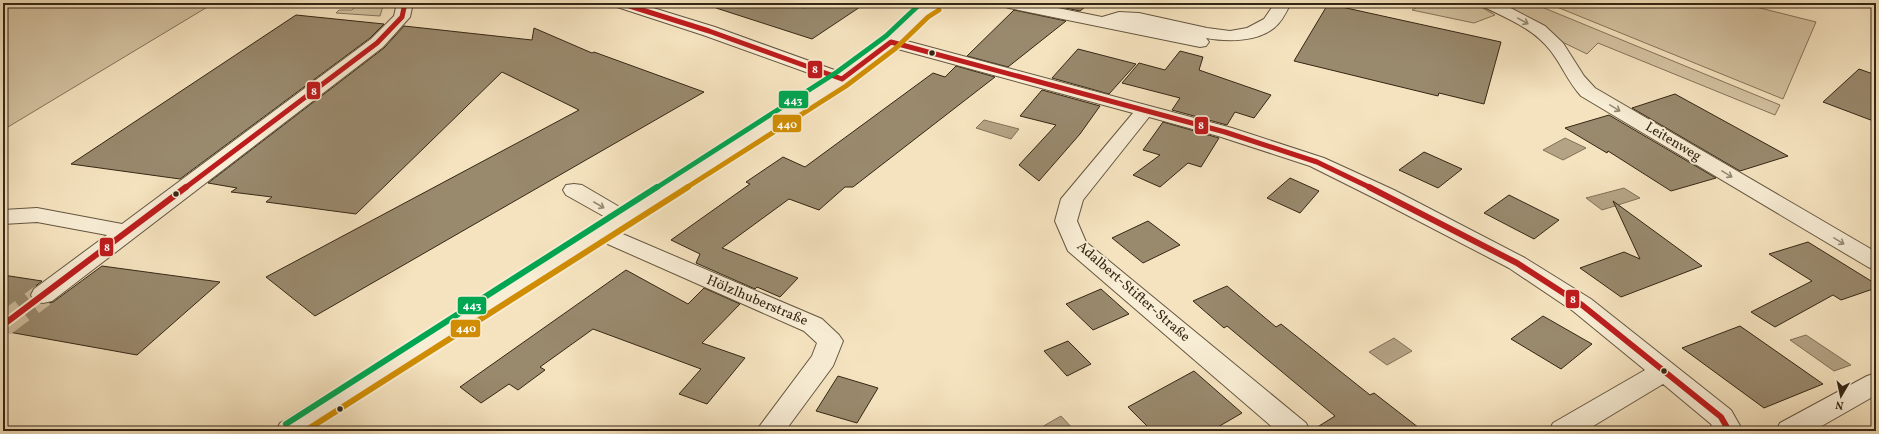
<svg xmlns="http://www.w3.org/2000/svg" width="1879" height="434" font-family="Vollkorn,serif">
  <style>
    .green { fill: #d4c3a2; stroke: #84755b }
    .water { fill: #b4a385; stroke: #817158 }
    .building { fill: #99896d; stroke: #352714 }
    .lines { fill: none; stroke-linecap: round; stroke-linejoin: round }
    .minor-tunnel { stroke: #cfbd9d; stroke-width: 24; stroke-dasharray: 24 12; stroke-linecap: butt }
    .minor-casing { stroke: #65563f; stroke-width: 2 }
    .minor { fill: #f8edd5; fill-rule: evenodd }
    .bus-1-far1-casing { stroke: #f8edd5; stroke-width: 8 }
    .bus-1-casing { stroke: #f8edd5; stroke-width: 10 }
    .bus-2-far1-casing { stroke: #f8edd5; stroke-width: 8 }
    .bus-2-casing { stroke: #f8edd5; stroke-width: 10 }
    .bus-3-far1-casing { stroke: #f8edd5; stroke-width: 8 }
    .bus-3-casing { stroke: #f8edd5; stroke-width: 10 }
    .bus-1-far1 { stroke: #bd1c1d; stroke-width: 5 }
    .bus-1 { stroke: #bd1c1d; stroke-width: 6 }
    .bus-2-far1 { stroke: #d08d04; stroke-width: 5 }
    .bus-2 { stroke: #d08d04; stroke-width: 6 }
    .bus-3-far1 { stroke: #00a651; stroke-width: 5 }
    .bus-3 { stroke: #00a651; stroke-width: 6 }
    .oneway { stroke: #968a74 }
    .bus-dot { fill: #352714; stroke: #f8edd5; stroke-width: 1.5 }
    .labels { text-anchor: middle; dominant-baseline: central; stroke-width: 4; stroke-linejoin: round; paint-order: stroke }
    .street-label { font-size: 14px; fill: #352714; stroke: #f8edd5 }
    .line-badge { stroke: #f8edd5; stroke-width: 1.5 }
    .badge-label { font-size: 11px; text-anchor: middle; font-weight: bold; fill: #fff }
  </style>
  <rect width="100%" height="100%" fill="#f5e3bf"/>
  <filter id="stains"><feTurbulence type="fractalNoise" baseFrequency=".005" numOctaves="4"/><feColorMatrix values="0 0 0 0 .2 0 0 0 0 .09 0 0 0 0 .02 0 0 0 .5 -.17"/></filter>
  <radialGradient id="worn" r=".72"><stop offset=".6" stop-color="#630" stop-opacity="0"/><stop offset="1" stop-color="#630" stop-opacity=".3"/></radialGradient>
  <path class="green" d="M3 3H214L3 130Z
    M359 3H384L380 16 336 13 339 10H352Z
    M1424 3H1474L1495 15 1474 23 1412 10Z
    M1496 3H1532L1780 105 1775 115 1598 43 1587 54 1556 39Z
    M1547 3H1740L1816 22 1783 99Z"/>
  <path class="water" d="M984 120 1019 129 1011 139 976 128Z
    M1565 138 1586 148 1563 160 1543 150Z
    M1624 188 1640 198 1602 210 1586 198Z
    M1806 335 1851 365 1834 371 1790 340Z
    M1394 338 1412 351 1387 365 1369 352Z
    M1061 416 1075 431H1043L1040 428Z"/>
  <path class="building" d="M717 3H788L804 8 812 3H866L812 39 716 8Z
    M1041 3H1090L1080 11Z
    M1328 4 1501 42 1484 104 1439 93 1438 96 1294 61Z
    M1014 10 1066 21 1008 67 967 56Z
    M296 15 384 24 370 38 180 179 71 164Z
    M404 26 532 40 534 28 592 53 594 52 704 92 315 316 266 277 579 110 502 72 356 214 266 202 272 197 231 192 237 188 208 183 384 48Z
    M1078 49 1136 64 1109 94 1052 78Z
    M1180 51 1203 57 1199 70 1271 95 1254 118 1235 112 1227 125 1172 110 1180 98 1122 83 1139 63 1165 70Z
    M956 66 995 77 853 187H845L819 210 789 199 722 248 798 278 780 297 757 287 755 289 696 263 700 254 671 240 750 184 746 182 783 157 805 167 933 73 945 77Z
    M1859 69 1876 75V122L1823 102Z
    M1042 90 1100 106 1080 134 1039 181 1019 165 1056 125 1020 116Z
    M1675 94 1788 156 1740 171 1632 108Z
    M1609 115 1716 178 1671 191 1608 151 1607 153 1565 128Z
    M1163 122 1219 138 1201 167 1188 163 1160 187 1133 175 1160 155 1143 150Z
    M1424 152 1462 169 1438 188 1399 170Z
    M1290 178 1319 191 1300 213 1267 198Z
    M1509 195 1559 220 1534 239 1484 213Z
    M1613 201 1702 266 1621 297 1580 268 1624 252 1640 259Z
    M1148 221 1180 245 1143 263 1112 238Z
    M1808 242 1876 284V288L1841 300 1833 295 1775 327 1751 312 1812 281 1769 254Z
    M102 266 220 282 137 355 3 331V275L42 281 33 288 30 296 34 302 43 304 53 302Z
    M626 270 688 304 704 288 740 304 702 343 745 358 707 404 679 394 701 369 593 329 540 367 545 370 518 390 509 384 481 403 460 387Z
    M1227 286 1276 327 1281 324 1370 395 1374 393 1423 431H1311L1335 416 1227 326 1224 328 1193 301Z
    M1101 289 1129 314 1093 330 1066 304Z
    M1543 316 1592 344 1561 369 1511 339Z
    M1740 326 1823 384 1764 408 1682 348Z
    M1068 341 1091 364 1067 376 1044 351Z
    M1194 371 1242 413 1211 431H1152L1128 407Z
    M838 376 878 388 857 423 816 411Z"/>
  <g class="lines">
    <path class="minor-tunnel" d="M3 325 43 295"/>
    <defs>
      <path id="minor" d="M397 3H413L410 17 383 47 52 301 43 303 34 301 31 295 34 289 107 235 37 222 3 224V210L37 208 122 224 371 39 394 16Z
        M612 3H637L715 27 840 72 885 38 917 8 924 3H943L903 40 1232 128 1324 158 1394 190 1525 258 1591 299 1731 410 1743 431H1715L1711 424 1663 384 1585 431H1549L1553 423 1645 370 1573 311 1509 268 1378 200 1310 166 1218 136 1149 117 1083 200 1077 221 1086 242 1306 423 1310 431H1277L1068 251 1055 221 1061 199 1133 113 894 48 848 83 618 232 822 319 839 335 843 341 833 366 785 431H756L812 356 817 343 804 331 603 242 312 431H276L280 423 607 218 566 195 563 190 566 185 574 184 582 185 623 209 828 80 703 35 614 6Z
        M1001 3H1033L1102 17 1119 12 1139 13 1207 28 1230 31 1247 28 1264 19 1275 3H1291C1287 10 1284 18 1278 24 1262 42 1228 42 1206 38L1209 42 1206 46 1200 47 1009 8 1003 6Z
        M1480 3H1501L1545 26 1563 43 1584 76 1595 88 1876 252V270L1868 267 1581 96C1568 82 1562 65 1550 50 1533 28 1506 18 1482 6Z
        M1876 373V395L1813 431H1776L1780 423 1867 376Z"/>
    </defs>
    <use href="#minor" class="minor-casing"/>
    <use href="#minor" class="minor"/>
    <defs>
      <path id="bus-1-far1" d="M620 3 709 31 842 79 891 42 1225 132 1317 162 1371 188
        M185 188 377 43 402 17 405 3"/>
      <path id="bus-1" d="M1369 187 1517 263 1582 305 1721 417 1729 431
        M3 325 186 187"/>
      <path id="bus-2-far1" d="M686 188 846 86 896 48 928 17 939 10"/>
      <path id="bus-2" d="M305 431 688 187"/>
      <path id="bus-3-far1" d="M656 188 837 72 886 36 921 3"/>
      <path id="bus-3" d="M286 424 657 187"/>
    </defs>
    <use href="#bus-1-far1" class="bus-1-far1-casing"/>
    <use href="#bus-1" class="bus-1-casing"/>
    <use href="#bus-2-far1" class="bus-2-far1-casing"/>
    <use href="#bus-2" class="bus-2-casing"/>
    <use href="#bus-3-far1" class="bus-3-far1-casing"/>
    <use href="#bus-3" class="bus-3-casing"/>
    <use href="#bus-1-far1" class="bus-1-far1"/>
    <use href="#bus-1" class="bus-1"/>
    <use href="#bus-2-far1" class="bus-2-far1"/>
    <use href="#bus-2" class="bus-2"/>
    <use href="#bus-3-far1" class="bus-3-far1"/>
    <use href="#bus-3" class="bus-3"/>
  </g>
  <defs><path id="oneway-shaft" d="M-6 0H5M1.5-3L5.5 0L1.5 3" fill="none" stroke-width="1.6" stroke-linecap="round" stroke-linejoin="round"/></defs>
  <g class="oneway">
    <use href="#oneway-shaft" transform="translate(1523 21) rotate(29)"/>
    <use href="#oneway-shaft" transform="translate(1615 108) rotate(31)"/>
    <use href="#oneway-shaft" transform="translate(1727 174) rotate(31)"/>
    <use href="#oneway-shaft" transform="translate(599 205) rotate(30)"/>
    <use href="#oneway-shaft" transform="translate(1839 241) rotate(31)"/>
  </g>
  <g class="bus-dot">
    <circle cx="932" cy="53" r="3.5"/>
    <circle cx="176" cy="194" r="3.5"/>
    <circle cx="1664" cy="371" r="3.5"/>
    <circle cx="340" cy="409" r="3.5"/>
  </g>
  <g class="labels">
    <g class="street-label">
      <text transform="translate(1673 142) rotate(31)">Leitenweg</text>
      <text transform="translate(1133 292) rotate(41)">Adalbert-Stifter-Straße</text>
      <text transform="translate(757 301) rotate(23)">Hölzlhuberstraße</text>
    </g>
  </g>
  <g class="line-badge">
    <rect x="807" y="60" width="16" height="19" rx="4" fill="#bd1c1d"/>
    <rect x="306" y="81" width="15" height="19" rx="4" fill="#bd1c1d"/>
    <rect x="778" y="90" width="31" height="19" rx="4" fill="#00a651"/>
    <rect x="772" y="114" width="30" height="19" rx="4" fill="#d08d04"/>
    <rect x="1194" y="116" width="15" height="19" rx="4" fill="#bd1c1d"/>
    <rect x="99" y="237" width="15" height="20" rx="4" fill="#bd1c1d"/>
    <rect x="1565" y="289" width="15" height="20" rx="4" fill="#bd1c1d"/>
    <rect x="457" y="296" width="30" height="19" rx="4" fill="#00a651"/>
    <rect x="450" y="319" width="31" height="19" rx="4" fill="#d08d04"/>
  </g>
  <g class="badge-label">
    <text x="815" y="73">8</text>
    <text x="314" y="95">8</text>
    <text x="793" y="104">443</text>
    <text x="787" y="128">440</text>
    <text x="1201" y="129">8</text>
    <text x="107" y="251">8</text>
    <text x="1573" y="303">8</text>
    <text x="472" y="309">443</text>
    <text x="466" y="332">440</text>
  </g>
  <rect width="1879" height="434" fill="none" stroke="#f5e3bf" stroke-width="16"/>
  <rect x="4" y="4" width="1871" height="426" fill="none" stroke="#352714" stroke-width="2"/>
  <rect x="8" y="8" width="1863" height="418" fill="none" stroke="#352714"/>
  <g transform="translate(1841 396) rotate(189)" stroke="#f8edd5" stroke-width="3" paint-order="stroke">
  <path d="M0-3L7 15L0 10L-7 15Z" fill="#352714"/>
  <text y="-6" font-size="11" font-weight="bold" text-anchor="middle" fill="#352714">N</text>
  </g>
  <rect width="100%" height="100%" filter="url(#stains)"/>
  <rect width="100%" height="100%" fill="url(#worn)"/>
</svg>
